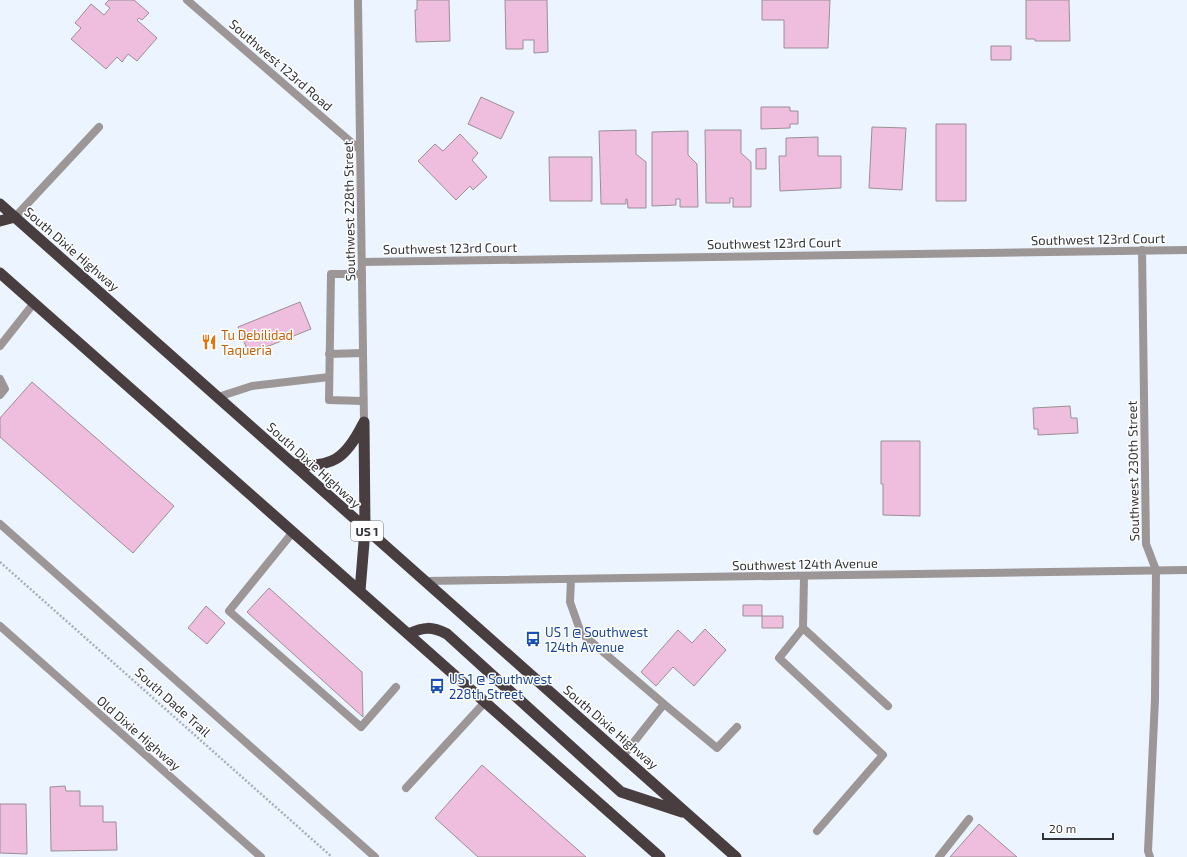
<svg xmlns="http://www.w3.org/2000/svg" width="1187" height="857" font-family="'Exo 2',sans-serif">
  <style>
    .building { fill: #efbddd; stroke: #9a8f95 }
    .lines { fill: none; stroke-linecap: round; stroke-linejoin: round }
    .path { stroke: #a8aeb6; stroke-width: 2.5; stroke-dasharray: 2 2; stroke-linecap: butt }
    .service { stroke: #9c9697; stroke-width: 8 }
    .minor { stroke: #9c9697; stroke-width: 8 }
    .tertiary { stroke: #9c9697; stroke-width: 8 }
    .trunk { stroke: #483e40; stroke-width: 11 }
    .labels { text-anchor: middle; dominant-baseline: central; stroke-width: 3; stroke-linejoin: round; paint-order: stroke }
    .shield { fill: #fff; stroke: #6e7073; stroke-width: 1 }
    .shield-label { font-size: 12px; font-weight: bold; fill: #303337 }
    .street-label { font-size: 13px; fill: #303337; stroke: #fff }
    .food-label { font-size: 13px; fill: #c56008; stroke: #fff; text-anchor: start }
    .transit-label { font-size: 13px; fill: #164399; stroke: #fff; text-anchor: start }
  </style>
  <rect width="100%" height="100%" fill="#ecf5ff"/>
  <path class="building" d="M109 0H134L149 13 142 20 139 18 137 20 157 38 137 61 128 54 122 62 117 57 106 69 71 39 81 28 75 23 91 4 104 15 110 8 105 4Z
    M417 0H449L450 41 416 42 415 10H417Z
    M505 0H547L548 52 534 53V40H523V49H506Z
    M762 0H830L828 48H784V20H762Z
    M1026 0H1069L1070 41H1035V39H1026Z
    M991 46H1011V60H991Z
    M481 97 514 112 501 139 468 124Z
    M761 107H790V111H798V124H790V128L761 129Z
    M936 124H966V201H936Z
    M872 127 906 128 902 190 869 188Z
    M636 130V154L646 162V208H628L627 199H626V204H601L599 131Z
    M705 130H741V153L751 162V207H733V198H730V203H706Z
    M688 131V155L697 164 698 207H680V199H676V205L652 206V132Z
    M460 134 478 153 472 160 487 177 473 190 470 186 456 200 418 161 435 144 443 151Z
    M818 137V156H841V188L780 191 779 156H786V138Z
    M766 148V169H756V149Z
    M549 157H592V201H550Z
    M300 302 311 329 249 354 238 327Z
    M32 382 174 506 133 553 0 437V418Z
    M1070 406 1071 418H1077L1078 433 1038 435V429H1034L1033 408Z
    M881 441H920V516L883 515V484H881Z
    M269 588 362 672 363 717 247 612Z
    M743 605H762V616H743Z
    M206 606 225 623 207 644 188 628Z
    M762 616H783V628H762Z
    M705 629 726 650 694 686 673 667 656 686 641 672 678 630 692 643Z
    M482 765 586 857H478L435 818Z
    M65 786 66 791H80V806H103V822H116L117 850 51 851 50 787Z
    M0 804H26L27 854 0 853Z
    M979 824 1017 857H950Z"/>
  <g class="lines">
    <path class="path" d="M0 562 332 857"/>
    <path class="service" d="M15 217 99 127
      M362 274H331L329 400 363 401
      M0 346 34 303
      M329 354 363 353
      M0 379 5 389 0 395
      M218 397 252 386 329 377
      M0 524 375 857
      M293 532 229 611 361 727 396 687
      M804 576 803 628 779 658 883 755 817 831
      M571 579 570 602 581 633 664 704 622 757
      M803 628 888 706
      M664 704 717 748 737 727
      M406 788 485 702
      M939 857 969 819"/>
    <path class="minor" d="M187 0 359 149
      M358 0 364 422
      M1142 250 1146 544 1156 570 1155 699 1148 851 1150 857
      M362 262 1187 250"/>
    <path class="tertiary" d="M424 581 1187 570
      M0 626 261 857"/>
    <path class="trunk" d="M0 204 736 857
      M0 221 15 217
      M0 273 660 857
      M293 464C332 469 346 458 363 424
      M360 591 365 530 364 422
      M408 634C424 627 431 626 447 634L621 792 682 812"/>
  </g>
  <defs>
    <symbol id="restaurant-bare" viewBox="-9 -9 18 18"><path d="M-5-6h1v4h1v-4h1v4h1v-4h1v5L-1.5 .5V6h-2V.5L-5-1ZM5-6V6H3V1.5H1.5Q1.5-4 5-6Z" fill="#e8710a" stroke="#fff" stroke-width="2.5" paint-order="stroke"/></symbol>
    <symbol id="bus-bare" viewBox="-9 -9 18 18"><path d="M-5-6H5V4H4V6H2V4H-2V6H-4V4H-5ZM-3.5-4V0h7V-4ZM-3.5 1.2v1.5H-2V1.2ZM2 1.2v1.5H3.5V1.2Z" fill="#1a4fb4" stroke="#fff" stroke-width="2.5" paint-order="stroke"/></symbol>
  </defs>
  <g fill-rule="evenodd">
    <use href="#restaurant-bare" x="198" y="331" width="22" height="22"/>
    <use href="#bus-bare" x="522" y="628" width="22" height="22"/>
    <use href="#bus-bare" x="426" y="675" width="22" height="22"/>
  </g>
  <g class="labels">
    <rect class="shield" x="351" y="521" width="32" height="20" rx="3"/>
    <g class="shield-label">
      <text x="367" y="531">US 1</text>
    </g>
    <g class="street-label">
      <text transform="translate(281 65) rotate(41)">Southwest 123rd Road</text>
      <text transform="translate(349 211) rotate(-91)">Southwest 228th Street</text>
      <text transform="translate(1098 239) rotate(-1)">Southwest 123rd Court</text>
      <text transform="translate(774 243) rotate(-1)">Southwest 123rd Court</text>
      <text transform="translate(450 248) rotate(-1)">Southwest 123rd Court</text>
      <text transform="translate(72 249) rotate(41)">South Dixie Highway</text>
      <text transform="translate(314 465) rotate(42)">South Dixie Highway</text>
      <text transform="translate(1133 471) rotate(-91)">Southwest 230th Street</text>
      <text transform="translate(805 564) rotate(-1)">Southwest 124th Avenue</text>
      <text transform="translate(173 702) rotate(42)">South Dade Trail</text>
      <text transform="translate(611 727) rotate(41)">South Dixie Highway</text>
      <text transform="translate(139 733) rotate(41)">Old Dixie Highway</text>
    </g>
    <g class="food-label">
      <text x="221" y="335">Tu Debilidad<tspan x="221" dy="15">Taqueria</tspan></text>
    </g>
    <g class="transit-label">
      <text x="545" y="632">US 1 @ Southwest<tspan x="545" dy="15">124th Avenue</tspan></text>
      <text x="449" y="679">US 1 @ Southwest<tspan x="449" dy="15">228th Street</tspan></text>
    </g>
  </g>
  <path d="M1043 833v6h70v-6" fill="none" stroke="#303337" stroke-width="2"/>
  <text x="1049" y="833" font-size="12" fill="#303337" stroke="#ffffff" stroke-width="3" paint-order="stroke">20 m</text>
</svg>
